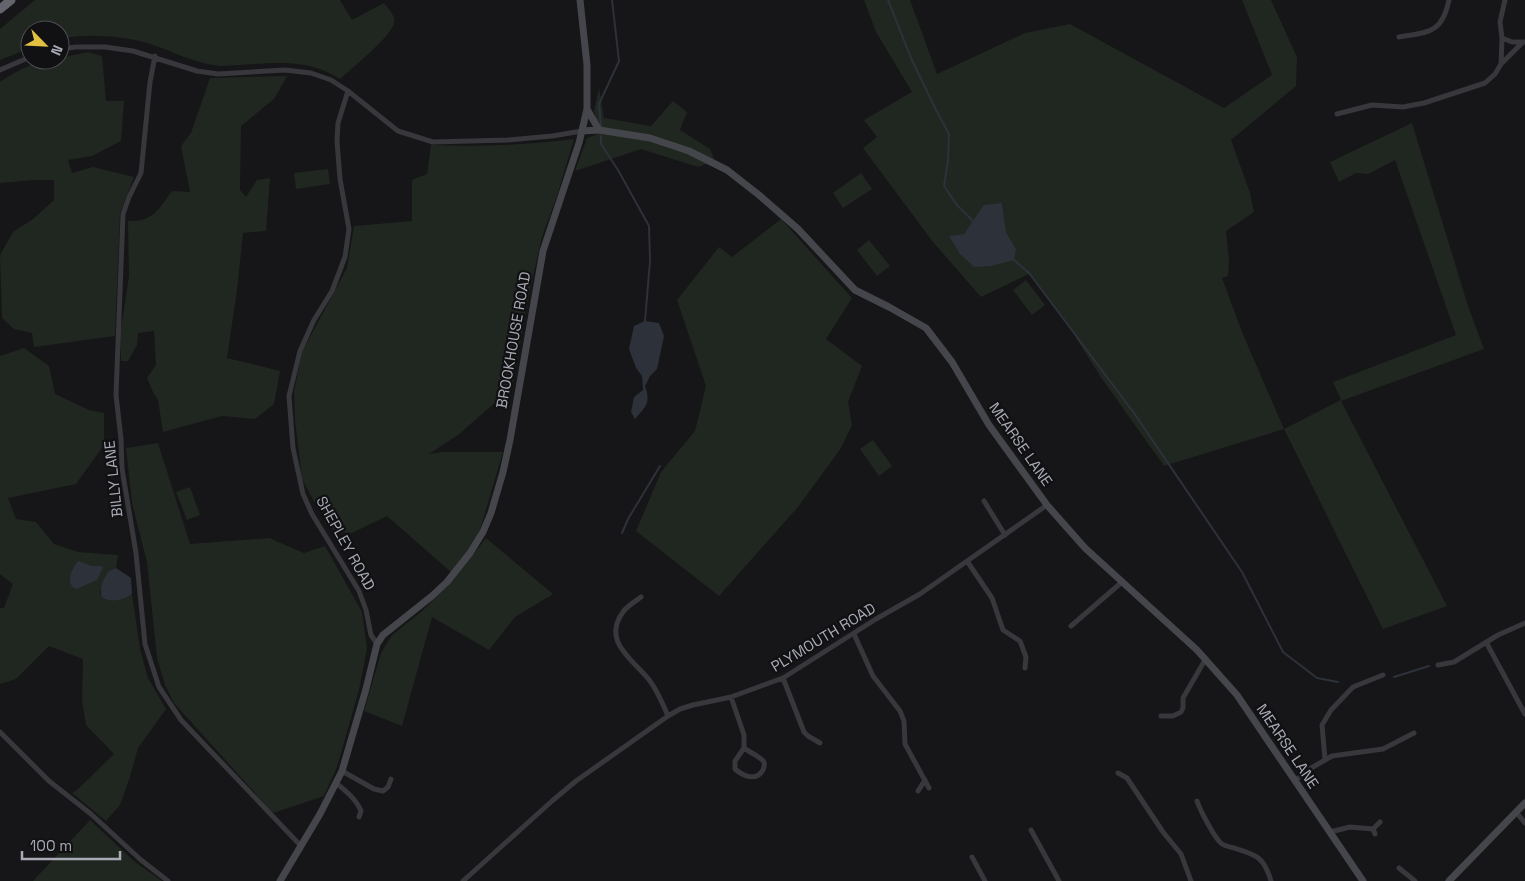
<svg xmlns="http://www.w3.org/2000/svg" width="1525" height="881" font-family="'Space Grotesk',sans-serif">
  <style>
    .green { fill: #202721; fill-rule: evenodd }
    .water { fill: #2d323a }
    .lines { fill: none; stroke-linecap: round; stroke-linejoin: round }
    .stream { stroke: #2d323a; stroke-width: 2 }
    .street { stroke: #37373c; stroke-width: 5 }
    .secondary { stroke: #45464c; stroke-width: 7 }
    .highway { stroke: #63646c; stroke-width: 9 }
    .labels { text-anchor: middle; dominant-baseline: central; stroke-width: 4.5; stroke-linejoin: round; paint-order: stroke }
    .street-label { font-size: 15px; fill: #a8abb6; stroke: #111012 }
  </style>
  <rect width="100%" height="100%" fill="#161517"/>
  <path class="green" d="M35 0H340L352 20 384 3C388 9 396 15 394 23 392 36 351 69 340 79 307 58 276 63 239 65 231 65 221 67 213 65 189 61 170 50 147 43 124 36 83 33 60 39V30H30V48L0 60V29Z
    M864 0H910L937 74 1025 33 1070 24 1224 108 1272 75 1242 0H1271L1297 57 1296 86 1231 140 1250 193 1254 212 1226 231 1229 260 1228 276 1222 278 1242 332 1284 429 1341 400 1333 382 1456 335 1395 160 1368 174 1356 173 1339 182 1330 162 1412 123 1468 306 1484 349 1341 401 1447 606 1383 629 1284 429 1164 466 1100 376 1066 322 1029 274 981 297 933 242 863 148 877 137 864 120 912 92 876 32ZM1002 203 1006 232 1016 249 949 236 964 234 974 221Z
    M88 52 102 56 106 101H124L121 141 92 156 68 160 72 173 93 167 134 177 120 213 115 336 34 347 32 333 14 329 2 318 0 255 13 232 33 219 54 200V180H34L0 183V82C20 69 35 60 60 60V58Z
    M287 76 274 99 241 126 240 190 246 197 257 180 270 178 266 231 243 233 237 290 227 358 280 371 274 404 255 419 222 416 163 432 158 400 153 392 147 378 156 365 154 331 138 333 137 345 128 361H121L120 335 129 276 128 221C153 222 158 210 172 191L190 192 181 146 191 133 210 78Z
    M599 88 604 118 651 126 673 101 687 112 680 130 710 149 715 161 698 167 641 149 575 171 587 138 598 134 599 129 594 111Z
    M574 139 557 196 542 237 529 294 510 399 497 401 458 435 429 454 442 452H503L478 537 451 572 387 516 352 533 335 532 316 505 302 479 295 420 294 392 302 352 347 268 354 226 412 221V180L427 174 431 145C479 147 526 145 574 139Z
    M328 169 330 184 296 189 294 173Z
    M861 173 872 189 843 208 833 193Z
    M781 219 852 298 826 339 862 366 848 402 852 425 841 448 798 507 719 596 636 531 661 472 695 431 706 386 677 300 719 247 732 257Z
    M869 240 890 266 877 276 857 250Z
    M1026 280 1045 305 1032 315 1013 290Z
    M24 348 49 366 55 394 89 410 104 413V445L76 484 8 498 16 519 36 522 54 544 78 552 118 555 116 568 109 571 100 592 102 598C111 603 124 601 132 594L140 649 148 678 166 709 138 748 130 777 120 805 106 821 72 793 78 789 114 754 86 725 82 701 83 659 49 646 16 679 0 684V608H4L13 584 0 574V356Z
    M873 440 892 466 879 476 860 449Z
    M158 443 190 544 269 538 304 553 325 546 362 612 367 648 359 690 337 767 324 796 273 813 174 703 165 685 157 658 147 562 132 503 126 448Z
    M190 487 200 515 187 520 176 492Z
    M486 538 553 594 515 617 489 650 432 617 402 726 364 711 381 653 392 635 421 612 449 585Z
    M90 820 135 862 162 881H33Z"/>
  <path class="water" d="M1002 203 1006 232 1016 249 1014 260 991 266 974 267 960 254 949 236 964 234 984 205Z
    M645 321 659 323 664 336 657 369 650 376 645 386C651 403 646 406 635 419L631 412 634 397 643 390 642 376 636 368 629 349 634 326Z
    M78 561 92 566H101L103 567 97 580 76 589C64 583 72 569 78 561Z
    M116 568 131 578 132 594C123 601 113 603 102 598 99 588 103 579 109 571Z"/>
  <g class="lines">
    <path class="stream" d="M888 0 911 58 935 108 949 134 948 161 944 186 957 205 975 223
      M601 127 599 104 619 61 612 0
      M601 136V144L618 170 649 226 650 261 645 321
      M1013 259 1029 273 1134 413 1242 572 1283 652 1317 678 1338 682
      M622 533 628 519 660 466
      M1394 677 1429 666"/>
    <path class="street" d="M1399 37C1428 32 1442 34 1449 0
      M1502 38 1512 42H1525
      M60 49 76 47H105L133 51 197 71 218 74 285 70 311 73 331 80 348 91 398 131 433 142 508 140 552 136 582 131
      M155 56 150 82 141 173 129 197 123 214 116 395 121 439 122 469 136 553 145 644 159 687 181 720 301 846
      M1501 64 1522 43
      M0 70 30 57
      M348 91 338 123 337 141 340 179 349 229 345 257 332 291 314 320 300 351 289 396 293 448 303 494 312 514 359 591 366 610 371 635 377 644
      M1337 114 1372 105 1403 107 1424 103 1485 83 1495 74 1501 64 1502 38 1500 22 1505 0
      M984 501 1005 535
      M967 561 992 598 1003 630 1020 641 1026 657 1025 668
      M641 597C636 601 627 606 623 612 601 642 634 660 650 681 658 692 663 704 668 716
      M1071 626 1122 582
      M854 634 873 676 900 711 904 721 905 744 929 788
      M1486 642 1525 714
      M1438 665 1454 662 1498 635 1525 623
      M783 678 804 732 808 736 820 743
      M731 697 744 735V748C749 752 761 757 764 762 765 766 764 767 763 770 756 782 743 776 735 769V761L744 748
      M1161 716H1173L1181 712 1183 708V698L1205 660
      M0 732 49 781 91 814 141 860 168 881
      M1325 759 1322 725 1331 710 1353 687 1383 675
      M342 771 374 789 383 791 388 787 391 779
      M1118 773 1127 778 1163 832 1181 854 1191 881
      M1295 781 1306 771 1332 756 1383 749 1414 733
      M336 783C346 791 356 799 361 811L359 817
      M918 791 925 780
      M1197 801C1200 810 1215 839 1222 844 1225 846 1231 847 1234 848 1257 855 1264 857 1271 881
      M1516 812 1525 823
      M1031 830 1059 881
      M1330 832 1350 827 1373 829
      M1375 834 1373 829 1380 822
      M972 857 985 881
      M1399 868 1415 881
      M463 881 552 801 576 781 668 716 680 709 693 705 731 697 783 678 876 619 920 594 1047 505"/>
    <path class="secondary" d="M587 109 599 130
      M582 131 599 130 650 138 689 151 727 170 759 195 798 229 855 290 889 307 926 328 952 362 989 425 1047 505 1085 548 1197 650 1237 695 1363 881
      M280 881 320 814 342 771 366 689 377 644 383 635 432 596 447 582 470 553 483 532 491 513 503 472 510 440 543 251 579 143 587 109V65L580 0
      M1449 881 1525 803"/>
    <path class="highway" d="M0 9 11 0"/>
  </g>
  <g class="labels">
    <g class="street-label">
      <text transform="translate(513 340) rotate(-80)">BROOKHOUSE ROAD</text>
      <text transform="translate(1021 444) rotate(55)">MEARSE LANE</text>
      <text transform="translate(113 479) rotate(-96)">BILLY LANE</text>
      <text transform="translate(346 543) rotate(61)">SHEPLEY ROAD</text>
      <text transform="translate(823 637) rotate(-31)">PLYMOUTH ROAD</text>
      <text transform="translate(1288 746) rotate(56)">MEARSE LANE</text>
    </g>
  </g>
  <g transform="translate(45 45) rotate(114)"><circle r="24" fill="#111012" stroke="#4d4e54"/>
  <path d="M0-4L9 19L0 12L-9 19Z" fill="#e2c042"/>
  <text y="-8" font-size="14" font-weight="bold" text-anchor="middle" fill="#a8abb6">N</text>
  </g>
  <path d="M22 851v8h98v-8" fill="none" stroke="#a8abb6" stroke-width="2.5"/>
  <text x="30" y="851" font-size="15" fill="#a8abb6" stroke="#111012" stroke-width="4" paint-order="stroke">100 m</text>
</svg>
